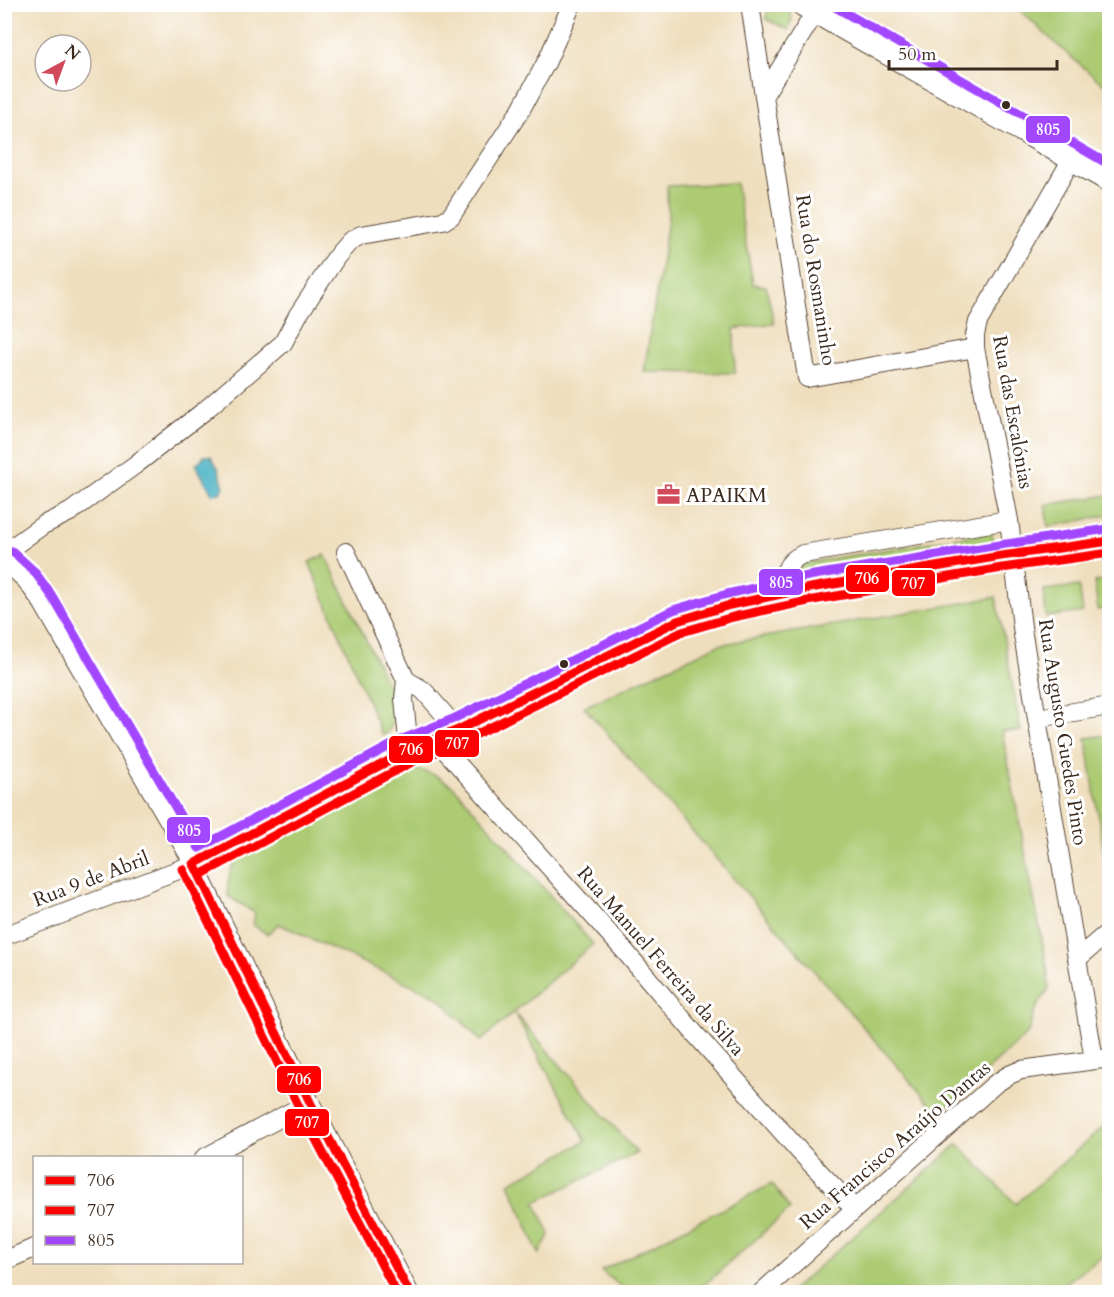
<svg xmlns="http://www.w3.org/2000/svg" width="1114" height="1297" font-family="Cardo,serif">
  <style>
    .green { fill: #accb73; stroke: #747a48; stroke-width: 1.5 }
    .water { fill: #46b1c3; stroke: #406e70; stroke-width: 1.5 }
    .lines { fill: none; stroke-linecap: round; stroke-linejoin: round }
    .street-casing { stroke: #564536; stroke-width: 20 }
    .secondary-casing { stroke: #564536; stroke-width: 28 }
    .street { stroke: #fff; stroke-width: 18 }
    .secondary { stroke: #fff; stroke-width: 26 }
    .bus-1-casing { stroke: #fff; stroke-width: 14 }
    .bus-2-casing { stroke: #fff; stroke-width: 14 }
    .bus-3-casing { stroke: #fff; stroke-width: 14 }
    .bus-1 { stroke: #f00; stroke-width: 9 }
    .bus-2 { stroke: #f00; stroke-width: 9 }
    .bus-3 { stroke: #a347ff; stroke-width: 9 }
    .bus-dot { fill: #3b2a1e; stroke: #fff; stroke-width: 2 }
    .labels { text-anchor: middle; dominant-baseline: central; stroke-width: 6; stroke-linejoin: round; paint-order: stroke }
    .street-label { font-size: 20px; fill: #3b2a1e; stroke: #fff }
    .poi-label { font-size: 20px; fill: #3b2a1e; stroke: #fff; text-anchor: start }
    .line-badge { stroke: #fff; stroke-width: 2 }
    .badge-label { font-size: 16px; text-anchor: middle; font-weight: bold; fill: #fff }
  </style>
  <rect width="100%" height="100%" fill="#fff"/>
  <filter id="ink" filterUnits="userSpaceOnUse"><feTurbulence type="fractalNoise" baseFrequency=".0167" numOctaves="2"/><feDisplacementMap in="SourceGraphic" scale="12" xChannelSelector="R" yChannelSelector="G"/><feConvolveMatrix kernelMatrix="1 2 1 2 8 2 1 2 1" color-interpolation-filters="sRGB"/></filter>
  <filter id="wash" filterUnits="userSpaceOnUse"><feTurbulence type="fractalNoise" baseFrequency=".008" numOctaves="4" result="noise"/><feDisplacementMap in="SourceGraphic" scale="24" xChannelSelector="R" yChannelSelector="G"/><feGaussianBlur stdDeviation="1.35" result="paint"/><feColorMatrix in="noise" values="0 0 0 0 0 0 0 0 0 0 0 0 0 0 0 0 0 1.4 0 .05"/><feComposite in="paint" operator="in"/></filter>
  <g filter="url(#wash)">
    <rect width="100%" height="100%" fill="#efdebd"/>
    <path class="green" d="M768 5C786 4 798 10 788 30L766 19Z
      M1014 5H1109V89L1065 52Z
      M736 183 753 284 766 286 774 323 734 329 735 373 644 372 668 220 667 186Z
      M1109 495V515L1048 527 1045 505Z
      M991 532 994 542 800 572V564Z
      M325 555 384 677 395 704 393 722 388 733 382 735 309 562Z
      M1109 580V609L1098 610 1094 582Z
      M1079 586 1083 612 1046 617 1044 590Z
      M996 597 1021 731H1002L1047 967 1049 988 1035 1010 1028 1033 939 1114 584 707 718 645Z
      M1109 735H1110L1109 884 1086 738Z
      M415 769 435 775 453 786 593 944 514 1012 637 1153 535 1202 550 1234 539 1254 509 1183 586 1141 514 1012 481 1041 438 997 279 924 267 934 253 925 255 913 228 896C226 878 231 865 243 850L385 777Z
      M1109 1122V1252L1053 1292H790L958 1144 1016 1204Z
      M772 1184 790 1209 696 1292H628L601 1271Z"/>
    <path class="water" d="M204 456H211L218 468 224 487 220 493 212 494 196 465Z"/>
  </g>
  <g filter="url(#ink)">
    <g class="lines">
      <defs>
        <path id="street" d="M750 4 807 378 975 348
          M764 95 816 11
          M1072 159 978 322 975 335V348L1009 520 1023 635 1094 1060
          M346 552 406 680 404 699 409 750
          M4 553 43 525 70 512 135 465 203 412 283 343 298 315 337 256 350 241 361 235 443 221 451 216 520 111 547 61 572 4
          M4 560 25 579 42 602 194 864 310 1102 409 1292
          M788 591C781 574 786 562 803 554L1009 520
          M406 680 423 690 458 730
          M1038 718 1110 706
          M436 740 623 949 696 1035 801 1153 855 1209
          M4 936 194 864 409 750 458 730 677 621C747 597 819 586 892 574 964 562 1037 550 1110 541
          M1078 958 1110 931
          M204 1158 310 1102
          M4 1261 34 1248
          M762 1292 995 1084 1009 1075 1021 1070 1110 1058"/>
        <path id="secondary" d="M805 4 1110 179"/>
      </defs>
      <use href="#street" class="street-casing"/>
      <use href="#secondary" class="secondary-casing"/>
      <use href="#street" class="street"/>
      <use href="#secondary" class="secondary"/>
      <defs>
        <path id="bus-1" d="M194 864 409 750 458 730 677 621 730 605 810 588 1001 556 1110 541
          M194 864 310 1102 409 1292"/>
        <path id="bus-2" d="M183 869 299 1107 396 1292
          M200 875 414 761 463 741 682 632 733 617 813 600 1002 568 1110 553"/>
        <path id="bus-3" d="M830 4 1110 165
          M12 551 34 571 52 596 199 848 403 739 453 719 673 610 727 594 808 576 999 545 1108 529"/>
      </defs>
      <use href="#bus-1" class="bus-1-casing"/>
      <use href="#bus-2" class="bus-2-casing"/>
      <use href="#bus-3" class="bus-3-casing"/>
      <use href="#bus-1" class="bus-1"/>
      <use href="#bus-2" class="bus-2"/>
      <use href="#bus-3" class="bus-3"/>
    </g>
  </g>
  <defs>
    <symbol id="office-bare" viewBox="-9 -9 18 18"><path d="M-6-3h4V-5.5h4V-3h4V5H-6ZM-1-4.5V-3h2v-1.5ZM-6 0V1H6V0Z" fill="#d1495b" stroke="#fff" stroke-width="2.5" paint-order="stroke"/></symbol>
  </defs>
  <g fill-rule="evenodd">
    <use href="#office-bare" x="652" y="478" width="33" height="33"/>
  </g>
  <g class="bus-dot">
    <circle cx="1006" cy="105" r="5"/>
    <circle cx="564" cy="664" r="5"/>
  </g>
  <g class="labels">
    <g class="street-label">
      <text transform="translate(816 280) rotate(81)">Rua do Rosmaninho</text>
      <text transform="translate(1013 412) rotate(80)">Rua das Escalónias</text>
      <text transform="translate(1063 732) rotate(81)">Rua Augusto Guedes Pinto</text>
      <text transform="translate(91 879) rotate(-21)">Rua 9 de Abril</text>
      <text transform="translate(661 961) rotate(49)">Rua Manuel Ferreira da Silva</text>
      <text transform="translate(895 1145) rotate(-41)">Rua Francisco Araújo Dantas</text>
    </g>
    <g class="poi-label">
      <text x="686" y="495">APAIKM</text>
    </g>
  </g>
  <g class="line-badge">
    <rect x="1025" y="115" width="46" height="29" rx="6" fill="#a347ff"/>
    <rect x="845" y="564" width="45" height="29" rx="6" fill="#f00"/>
    <rect x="758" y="568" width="46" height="28" rx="6" fill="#a347ff"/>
    <rect x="891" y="569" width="45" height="28" rx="6" fill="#f00"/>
    <rect x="434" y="729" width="46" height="29" rx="6" fill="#f00"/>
    <rect x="388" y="735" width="46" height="29" rx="6" fill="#f00"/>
    <rect x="166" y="816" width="45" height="28" rx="6" fill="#a347ff"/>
    <rect x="276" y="1065" width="46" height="29" rx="6" fill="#f00"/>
    <rect x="284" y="1108" width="46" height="29" rx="6" fill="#f00"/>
  </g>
  <g class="badge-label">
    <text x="1048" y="135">805</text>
    <text x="867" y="584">706</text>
    <text x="781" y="588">805</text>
    <text x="913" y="589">707</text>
    <text x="457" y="749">707</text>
    <text x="411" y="755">706</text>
    <text x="189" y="836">805</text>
    <text x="299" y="1085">706</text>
    <text x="307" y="1128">707</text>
  </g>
  <rect width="1114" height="1297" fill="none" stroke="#fff" stroke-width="24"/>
  <rect x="33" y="1156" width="210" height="108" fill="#ffffff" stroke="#b1aaa5" stroke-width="1.5"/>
  <rect x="45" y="1176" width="30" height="9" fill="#ff0000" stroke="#b1aaa5" stroke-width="1.5"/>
  <text x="87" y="1186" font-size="18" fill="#3b2a1e">706</text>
  <rect x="45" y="1206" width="30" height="9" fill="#ff0000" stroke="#b1aaa5" stroke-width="1.5"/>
  <text x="87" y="1216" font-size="18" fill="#3b2a1e">707</text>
  <rect x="45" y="1236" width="30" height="9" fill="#a347ff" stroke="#b1aaa5" stroke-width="1.5"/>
  <text x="87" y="1246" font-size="18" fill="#3b2a1e">805</text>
  <g transform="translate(63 63) rotate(41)"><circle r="28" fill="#ffffff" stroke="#b1aaa5" stroke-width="1.5"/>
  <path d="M0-4.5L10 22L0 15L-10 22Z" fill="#d1495b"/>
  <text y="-9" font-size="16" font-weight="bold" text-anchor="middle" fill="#3b2a1e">N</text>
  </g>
  <path d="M889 60v9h168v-9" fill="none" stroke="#3b2a1e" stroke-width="3"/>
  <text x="898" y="60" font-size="18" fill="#3b2a1e" stroke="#ffffff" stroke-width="4.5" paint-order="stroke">50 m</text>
</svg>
